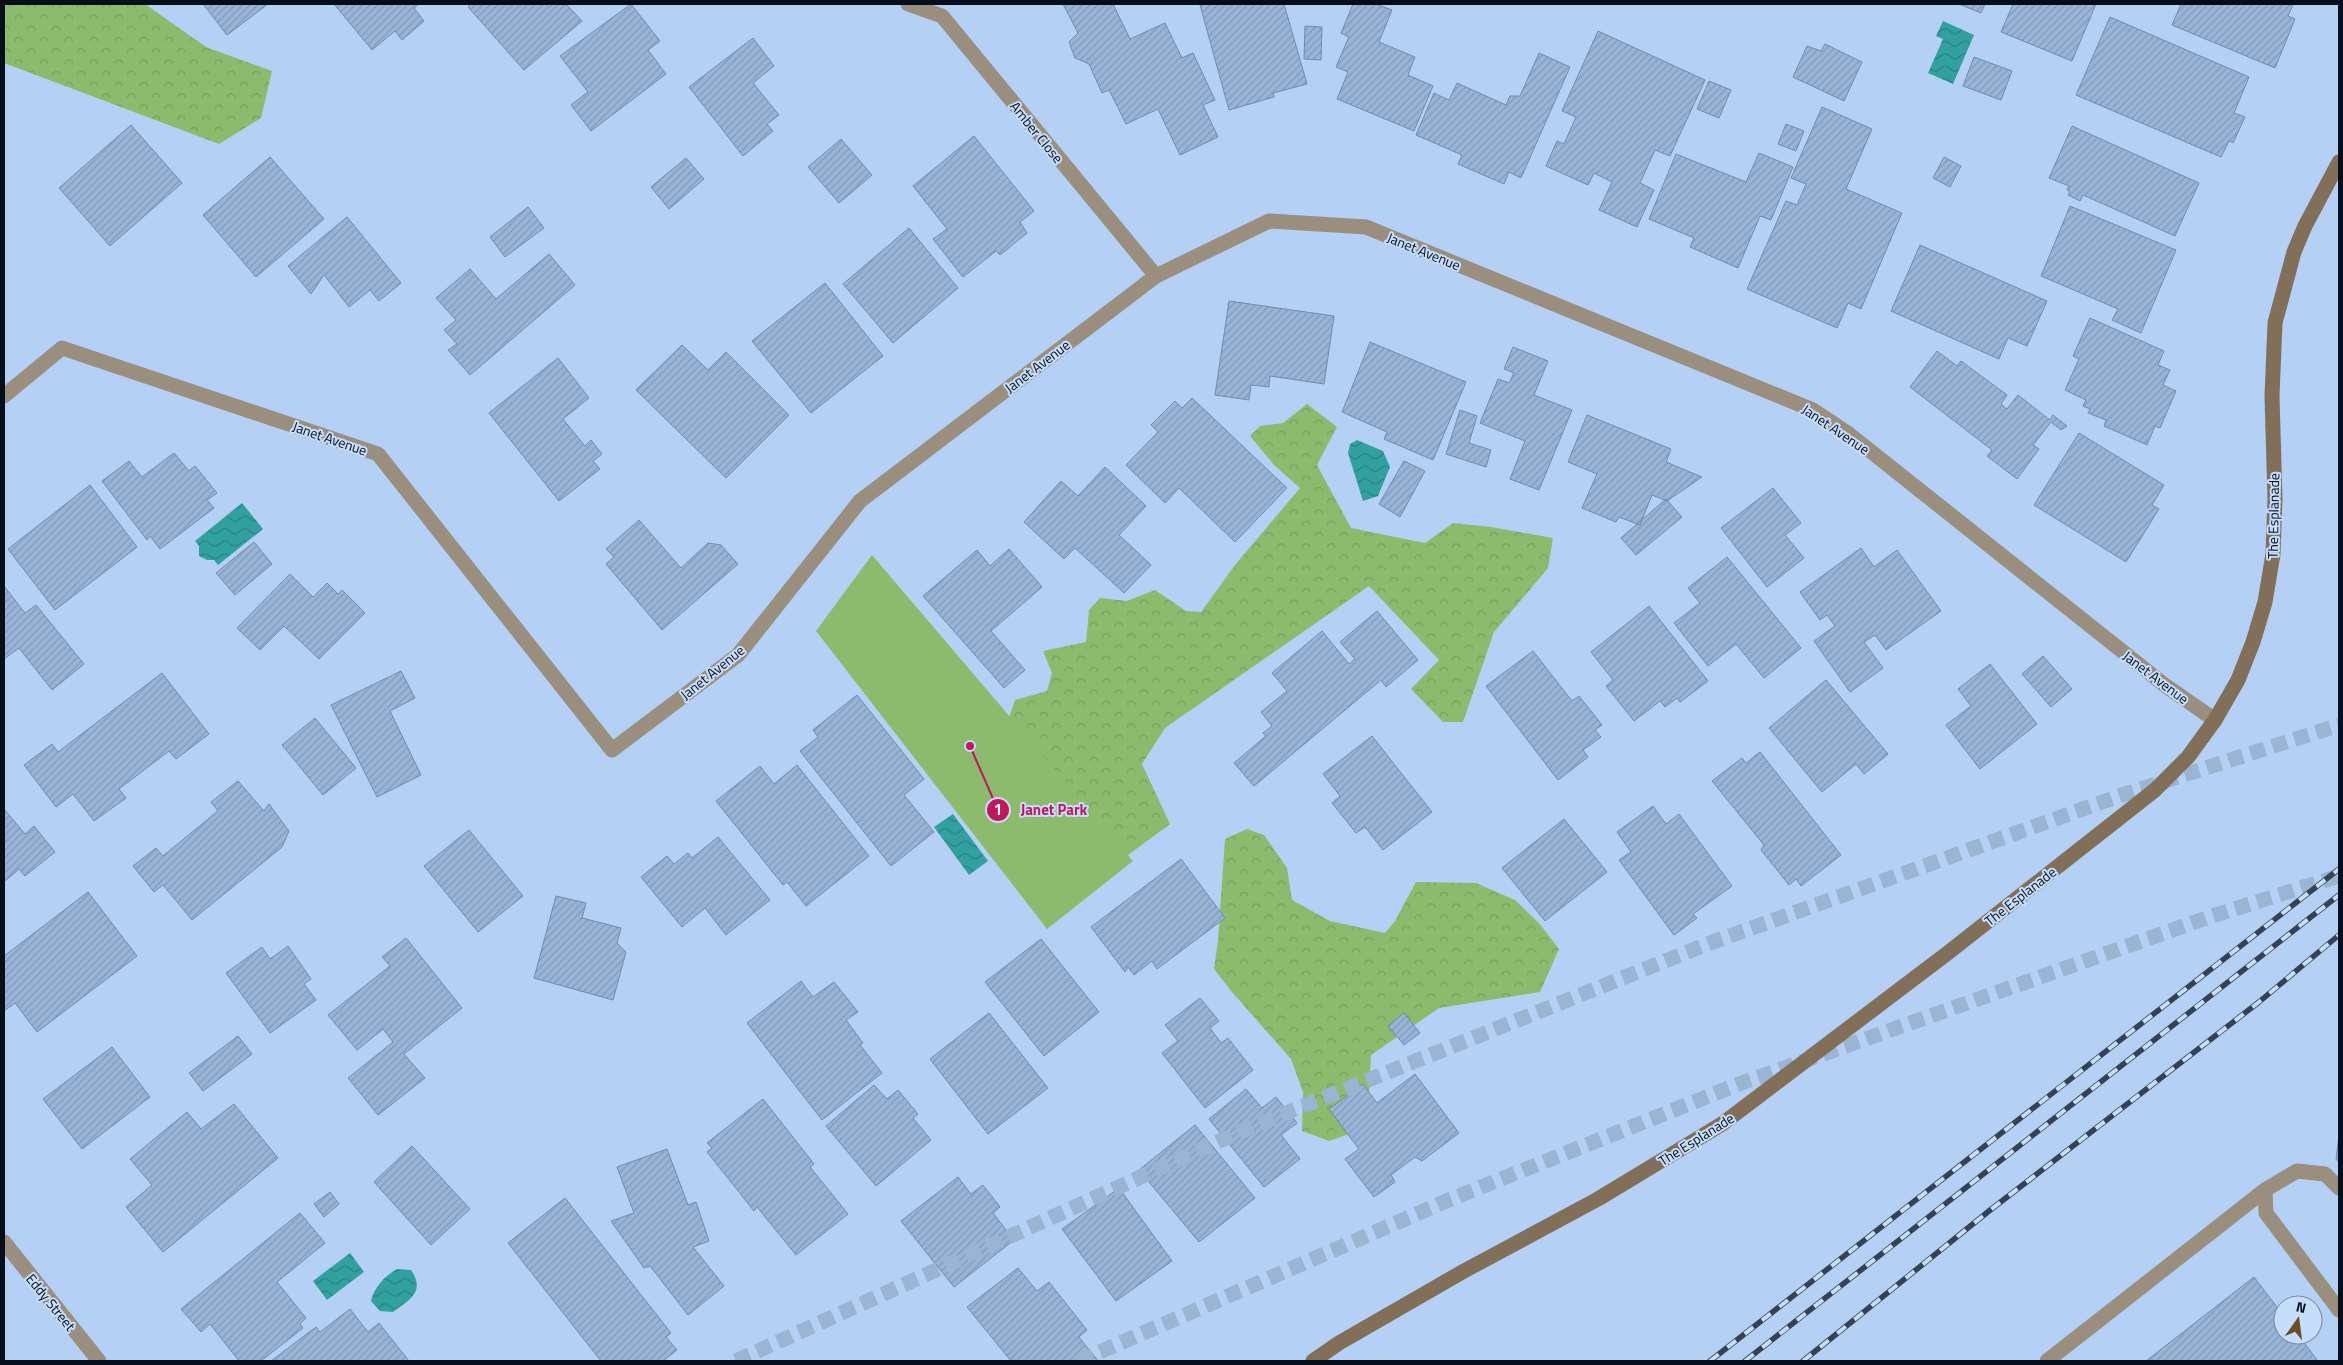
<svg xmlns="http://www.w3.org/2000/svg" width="2343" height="1365" font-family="'Titillium Web',sans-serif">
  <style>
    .forest { fill: url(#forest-crowns) }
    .green { fill: #8cbb6d }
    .water { fill: url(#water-waves) }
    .building { fill: url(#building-hatch); stroke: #708bac }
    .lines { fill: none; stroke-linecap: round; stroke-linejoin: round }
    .motorway-tunnel { stroke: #9ab4d4; stroke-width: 15; stroke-dasharray: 15 8; stroke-linecap: butt }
    .service { stroke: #9a8e7f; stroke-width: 15 }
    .minor { stroke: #9a8e7f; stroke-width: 15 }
    .secondary { stroke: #816f59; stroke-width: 15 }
    .rail-casing { stroke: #344254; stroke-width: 5.5 }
    .rail { stroke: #c6ddfb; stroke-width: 4; stroke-dasharray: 11; stroke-linecap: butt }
    .labels { text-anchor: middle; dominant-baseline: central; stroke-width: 4; stroke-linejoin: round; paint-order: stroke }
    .street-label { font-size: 14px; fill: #050e1a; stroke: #c6ddfb }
    .leader { fill: none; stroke: #c2185b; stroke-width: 2 }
    .callout-dot { fill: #c2185b; stroke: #c6ddfb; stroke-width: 2 }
    .mark-label { font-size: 15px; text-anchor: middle; font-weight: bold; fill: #fff }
    .callout-label { font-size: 15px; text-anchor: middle; font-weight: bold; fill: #c2185b; stroke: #c6ddfb; stroke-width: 4; stroke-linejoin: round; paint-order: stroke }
  </style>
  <defs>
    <pattern id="forest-crowns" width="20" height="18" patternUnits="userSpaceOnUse" patternTransform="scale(1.25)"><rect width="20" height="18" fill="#8cbb6d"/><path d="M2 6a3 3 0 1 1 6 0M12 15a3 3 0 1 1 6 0" fill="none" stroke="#77a05e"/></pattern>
    <pattern id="water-waves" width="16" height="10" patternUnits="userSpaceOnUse" patternTransform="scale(1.25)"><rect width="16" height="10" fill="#31a1a0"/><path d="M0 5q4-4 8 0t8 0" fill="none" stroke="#288282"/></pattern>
    <pattern id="building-hatch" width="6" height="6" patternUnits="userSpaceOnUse" patternTransform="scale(1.25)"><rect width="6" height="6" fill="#98b4d7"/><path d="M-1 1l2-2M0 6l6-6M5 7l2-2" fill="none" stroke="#829ab8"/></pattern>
  </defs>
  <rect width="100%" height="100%" fill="#b4d1f5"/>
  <path class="forest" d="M4 4H145L206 47 272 71 261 118 219 144 4 63Z
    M1307 404 1337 427 1317 465 1351 528 1425 543 1453 523 1491 527 1553 538 1548 568 1494 632 1463 722H1443L1411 689 1439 660 1369 586 1165 728 1142 764 1170 824 1059 906 1001 741 1015 700 1047 691 1052 673 1043 651 1086 642 1089 610 1100 598 1127 601 1155 590 1186 611 1201 612 1235 565 1300 488 1275 466 1250 436 1260 426 1283 423Z
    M1247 829 1264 835 1287 868 1292 900 1330 921 1385 933 1395 921 1416 882 1476 883 1515 900 1539 923 1559 949 1540 992 1439 1008 1371 1055 1369 1095 1349 1134 1329 1141 1302 1131 1303 1092 1291 1059 1232 992 1214 969 1218 940 1225 839Z"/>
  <path class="green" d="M872 555 1133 861 1047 929 816 631Z"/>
  <path class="water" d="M1943 21 1974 35 1953 84 1928 73 1943 39 1936 36Z
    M1357 440 1383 451 1390 467 1378 496 1363 501 1348 453 1350 444Z
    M242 503 263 529 218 565 214 560H207L199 556V546L195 541Z
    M953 814 988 861 969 875 934 827Z
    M350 1253 364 1272 327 1300 313 1281Z
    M397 1269 411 1270C426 1292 409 1300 393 1312L380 1311 371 1301C374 1287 385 1276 397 1269Z"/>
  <path class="building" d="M203 4H268L227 35Z
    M334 4H419L414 8 424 21 402 40 395 31 372 50Z
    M471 4H546L549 7 553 4H566L582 21 524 70 468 7Z
    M631 4 660 41 648 50 666 74 591 131 571 105 588 92 560 56Z
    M1063 4H1113L1130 39 1165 23 1182 58 1193 53 1215 100 1203 105 1218 137 1180 155 1158 109 1126 124 1109 90 1102 93 1089 64 1075 58 1069 42 1078 33Z
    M1204 4H1284L1307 84 1273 93 1274 97 1229 110 1200 5Z
    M1353 4H1376L1392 10 1379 42 1415 57 1408 75 1433 86 1414 131 1337 99 1348 72 1336 67 1349 37 1341 33Z
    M1959 4H1985L1981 13Z
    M2013 4H2096L2072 61 2001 32Z
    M2181 4H2291L2293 5 2288 16 2295 19 2275 68 2172 25Z
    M2110 17 2249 77 2234 113 2245 117 2233 143 2229 141 2221 157 2076 95Z
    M1305 26 1322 27 1321 60 1304 59Z
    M1598 31 1705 80 1670 156 1655 150 1640 183 1654 190 1637 227 1599 210 1612 182 1594 173 1588 185 1546 166 1557 141 1564 144 1576 117 1562 111Z
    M753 38 774 66 753 83 779 115 767 124 773 131 743 156 689 87Z
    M1825 44 1862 62 1844 101 1793 77 1807 46 1821 51Z
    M1539 53 1570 67 1521 178 1509 172 1504 184 1458 164 1462 155 1416 135 1434 93 1449 100 1457 83 1506 105 1510 96H1520Z
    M1974 57 2012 71 2001 100 1963 86Z
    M1709 81 1731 90 1719 118 1697 109Z
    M1822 107 1872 129 1846 189 1902 213 1861 309 1848 303 1837 328 1747 289 1786 201 1797 205 1806 184 1791 178Z
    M1786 124 1804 131 1796 151 1778 144Z
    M131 125 182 183 110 246 59 188Z
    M2072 126 2199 183 2175 236 2083 195 2080 201 2068 195 2070 192 2067 190 2069 186 2049 178Z
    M974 136 1034 211 1020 222 1027 233 1000 255 996 251 963 277 933 239 947 229 913 186Z
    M841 139 872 175 839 203 808 167Z
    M1759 153 1793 167 1771 220 1760 216 1738 268 1690 247 1694 238 1649 219 1676 154 1746 182Z
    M270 157 324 219 256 277 203 215Z
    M1944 157 1961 166 1950 187 1933 178Z
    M686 158 704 179 669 209 651 187Z
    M2070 206 2176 250 2141 333 2112 320 2118 309 2041 276Z
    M528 207 544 228 505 257 490 237Z
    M347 217 401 283 379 301 370 290 349 307 324 275 311 294 288 266Z
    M909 228 958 288 893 343 843 284Z
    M1920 245 2047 301 2027 346 2008 338 1999 359 1891 311Z
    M549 254 575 285 470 375 448 350 457 344 444 330 456 320 436 298 470 269 496 299Z
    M825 283 883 356 811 413 752 341Z
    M1229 301 1334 316 1324 384 1270 376 1269 387 1251 385 1249 400 1215 395Z
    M2090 318 2164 351 2158 365 2170 370 2163 385 2176 391 2160 428 2155 426 2147 445 2104 426 2106 420 2088 413 2090 409 2083 406 2086 400 2065 390 2079 359 2073 356Z
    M1370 342 1466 382 1433 460 1384 439 1387 432 1342 412Z
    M682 345 708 370 726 352 789 415 726 478 636 390Z
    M1513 347 1548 361 1534 395 1572 410 1539 490 1510 479 1525 441 1480 423 1498 379 1509 383 1514 373 1504 369Z
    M1937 351 1957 366 1961 361 2007 395 2001 404 2007 409 2018 395 2050 420 2053 415 2067 426 2061 430 2051 422 2033 445 2039 449 2017 479 1987 456 1992 450 1910 387Z
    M558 358 589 398 563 419 585 446 591 440 602 454 593 461 600 469 559 501 489 413Z
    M1192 398 1287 488 1235 542 1179 488 1165 503 1126 465 1158 432 1151 425 1175 401 1182 408Z
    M1460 410 1477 416 1469 443 1491 450 1486 467 1446 454Z
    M1587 415 1671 449 1666 462 1702 477 1667 501 1652 495 1640 525 1619 517 1616 522 1582 508 1597 474 1568 462Z
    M2079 433 2164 485 2152 505 2159 509 2126 562 2034 505Z
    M174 453 189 471 195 466 217 493 207 500 214 508 160 549 150 536 147 540 102 481 129 461 142 477Z
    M1404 461 1425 471 1400 517 1379 504Z
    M1105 467 1146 506 1119 535 1151 565 1124 593 1075 548 1064 559 1024 522 1061 481 1078 496Z
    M90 485 137 547 55 610 8 549Z
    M1773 488 1801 523 1785 535 1804 558 1767 587 1721 528Z
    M1666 499 1682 517 1636 555 1621 538Z
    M639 520 681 568 708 543 721 545 738 564 662 630 606 564 614 557 606 549Z
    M254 542 272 564 235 595 216 573Z
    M1861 548 1874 567 1897 550 1941 611 1886 650 1875 635 1864 642 1883 668 1850 692 1814 641 1835 626 1827 615 1820 620 1800 592Z
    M1009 549 1042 587 991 631 1025 670 1004 688 923 596 977 550 990 566Z
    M1727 557 1801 648 1764 678 1736 644 1708 666 1674 623 1700 603 1688 588Z
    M290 574 313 597 327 583 338 594 342 590 365 613 319 659 284 626 260 650 237 628Z
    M4 586 25 613 36 605 84 664 52 690 19 648 4 659Z
    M1649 606 1708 681 1680 702 1677 698 1665 707 1660 701 1634 721 1606 686 1613 680 1591 652Z
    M1377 611 1418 660 1386 687 1381 680 1254 786 1234 763 1266 736 1263 733 1272 726 1261 712 1287 691 1272 673 1322 631 1349 664 1355 659 1340 642Z
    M1533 651 1572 701 1579 696 1602 725 1595 730 1601 737 1583 750 1588 757 1558 780 1486 686Z
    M2043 656 2072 689 2051 707 2022 674Z
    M1990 664 2037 724 1980 769 1946 725 1971 706 1958 689Z
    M401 671 415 698 390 711 421 775 377 797 331 705Z
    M162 673 209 734 176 759 169 751 119 789 126 798 94 821 73 794 56 807 24 765 52 744 58 752Z
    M1826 680 1888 754 1864 774 1856 764 1822 792 1769 728Z
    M857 695 924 779 904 795 934 832 891 866 800 751 818 737 813 730Z
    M315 718 356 768 323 795 282 745Z
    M1372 736 1432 812 1383 850 1365 827 1356 833 1332 803 1340 796 1323 774Z
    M1760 752 1841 855 1801 886 1796 879 1789 885 1761 850 1764 845 1712 781 1742 758 1746 763Z
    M797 765 869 856 806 906 787 882 783 885 716 801 760 766 774 784Z
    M238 781 264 811 269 804 289 831 282 847 192 920 163 885 154 892 133 866 156 848 163 856 218 811 211 802Z
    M1653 806 1666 824 1679 814 1732 886 1693 914 1697 918 1674 935 1619 860 1631 852 1617 832Z
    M4 809 25 834 34 826 55 852 25 876 19 869 4 882Z
    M1564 819 1607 872 1545 921 1502 868Z
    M469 830 523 896 478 932 424 866Z
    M718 837 770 900 726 935 705 908 682 927 641 877 667 856 674 864 688 853 692 858Z
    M1181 859 1225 918 1157 969 1152 961 1134 975 1128 967 1125 972 1091 927Z
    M88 892 137 956 37 1032 15 1003 4 1011V956Z
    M556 896 586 903 582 918 621 928 617 943 626 952 613 1000 534 978Z
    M406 938 462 1008 404 1054 425 1078 378 1115 348 1078 393 1042 383 1029 357 1050 328 1015 390 966 382 957Z
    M1041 939 1099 1012 1044 1056 985 982Z
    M288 946 311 979 304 984 316 1000 270 1033 226 973 262 947 270 959Z
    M801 981 813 997 834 982 858 1012 846 1020 863 1043 860 1045 882 1073 822 1120 747 1023Z
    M1200 998 1219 1021 1210 1028 1221 1043 1228 1038 1253 1070 1205 1108 1162 1053 1178 1041 1165 1025Z
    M989 1013 1048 1088 988 1134 930 1059Z
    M1404 1013 1420 1033 1404 1045 1388 1026Z
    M238 1036 252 1054 203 1091 189 1073Z
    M112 1047 150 1097 82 1149 43 1099Z
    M1415 1074 1459 1133 1422 1161 1415 1157 1391 1175 1395 1182 1374 1197 1345 1159 1359 1149 1329 1109 1363 1084 1377 1103Z
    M874 1085 887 1099 898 1090 918 1114 913 1118 931 1140 876 1186 826 1126Z
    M1246 1089 1262 1108 1276 1097 1297 1123 1281 1135 1300 1159 1264 1187 1209 1119Z
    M763 1099 814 1164 810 1167 848 1214 796 1255 757 1207 754 1211 707 1152 712 1148 707 1143Z
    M234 1104 278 1158 163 1252 126 1207 152 1185 130 1159 187 1112 201 1129Z
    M1195 1125 1255 1198 1199 1242 1139 1170Z
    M2339 1135V1163L2336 1159Z
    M412 1146 470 1209 431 1245 374 1182Z
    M667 1149 688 1205 696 1202 709 1241 693 1247 724 1286 688 1315 650 1266 644 1268 611 1221 634 1213 617 1167Z
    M958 1177 971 1194 983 1185 1000 1207 993 1213 1014 1240 954 1287 901 1221Z
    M1119 1188 1172 1261 1116 1301 1062 1229Z
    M330 1192 339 1204 324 1217 314 1204Z
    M565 1198 671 1333 666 1337 677 1350 663 1361H601L508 1243Z
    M300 1213 325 1243 277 1282 306 1318 300 1324 303 1328 261 1361H239L210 1324 201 1332 181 1309Z
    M1018 1268 1037 1291 1049 1282 1087 1330 1079 1337 1098 1361H1011L967 1307Z
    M2254 1277 2283 1315V1335H2298L2318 1361H2146Z
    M350 1309 368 1332 379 1323 409 1361H271L316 1327 320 1332Z"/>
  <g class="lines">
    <path class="motorway-tunnel" d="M736 1361 1246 1129 1710 943 2122 795 2339 725
      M1079 1361 1451 1199 1739 1084 2209 917 2339 876"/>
    <path class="service" d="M2339 1188 2325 1174 2297 1171 2265 1190 2266 1213 2339 1310
      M2047 1361 2265 1190"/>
    <path class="minor" d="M908 4 942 16 1156 276
      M4 396 62 348 378 454 612 750 738 655 860 501 1156 276 1269 221 1366 227 1813 410 1849 434 2166 686 2215 720
      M4 1242 99 1361"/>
    <path class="secondary" d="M1313 1361 1339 1343 1464 1271 1598 1199 1722 1124 1949 952 2155 790 2188 757 2215 720 2238 680 2253 642 2265 602 2273 554 2275 499 2272 396 2275 323 2294 252 2305 226 2339 162"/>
    <defs>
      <path id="rail" d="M1710 1361 2339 869
        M1745 1361 2339 895
        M1803 1361 1989 1211 2259 1002 2339 935"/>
    </defs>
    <use href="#rail" class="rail-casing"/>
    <use href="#rail" class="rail"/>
  </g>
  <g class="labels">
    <g class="street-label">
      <text transform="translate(1037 132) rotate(51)">Amber Close</text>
      <text transform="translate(1424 251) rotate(22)">Janet Avenue</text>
      <text transform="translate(1037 366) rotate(-37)">Janet Avenue</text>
      <text transform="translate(1836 429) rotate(34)">Janet Avenue</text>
      <text transform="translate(330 438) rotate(19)">Janet Avenue</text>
      <text transform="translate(2273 516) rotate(-89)">The Esplanade</text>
      <text transform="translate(712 672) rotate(-39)">Janet Avenue</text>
      <text transform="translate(2156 677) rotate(37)">Janet Avenue</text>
      <text transform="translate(2020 896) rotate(-38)">The Esplanade</text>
      <text transform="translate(1696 1139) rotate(-32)">The Esplanade</text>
      <text transform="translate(51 1302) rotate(51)">Eddy Street</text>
    </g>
  </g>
  <path class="leader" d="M970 746L998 810"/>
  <g class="callout-dot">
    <circle cx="970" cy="746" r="5"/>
    <circle cx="998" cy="810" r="12"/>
  </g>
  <g class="mark-label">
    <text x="998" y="815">1</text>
  </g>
  <g class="callout-label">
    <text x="1054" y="815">Janet Park</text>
  </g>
  <rect width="2343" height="1365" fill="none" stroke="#050e1a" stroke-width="10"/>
  <g transform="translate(2298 1320) rotate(14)"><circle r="24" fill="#c6ddfb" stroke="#798aa1"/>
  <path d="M0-4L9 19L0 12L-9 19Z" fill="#6d4f24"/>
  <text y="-8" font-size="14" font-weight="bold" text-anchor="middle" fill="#050e1a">N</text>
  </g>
</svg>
